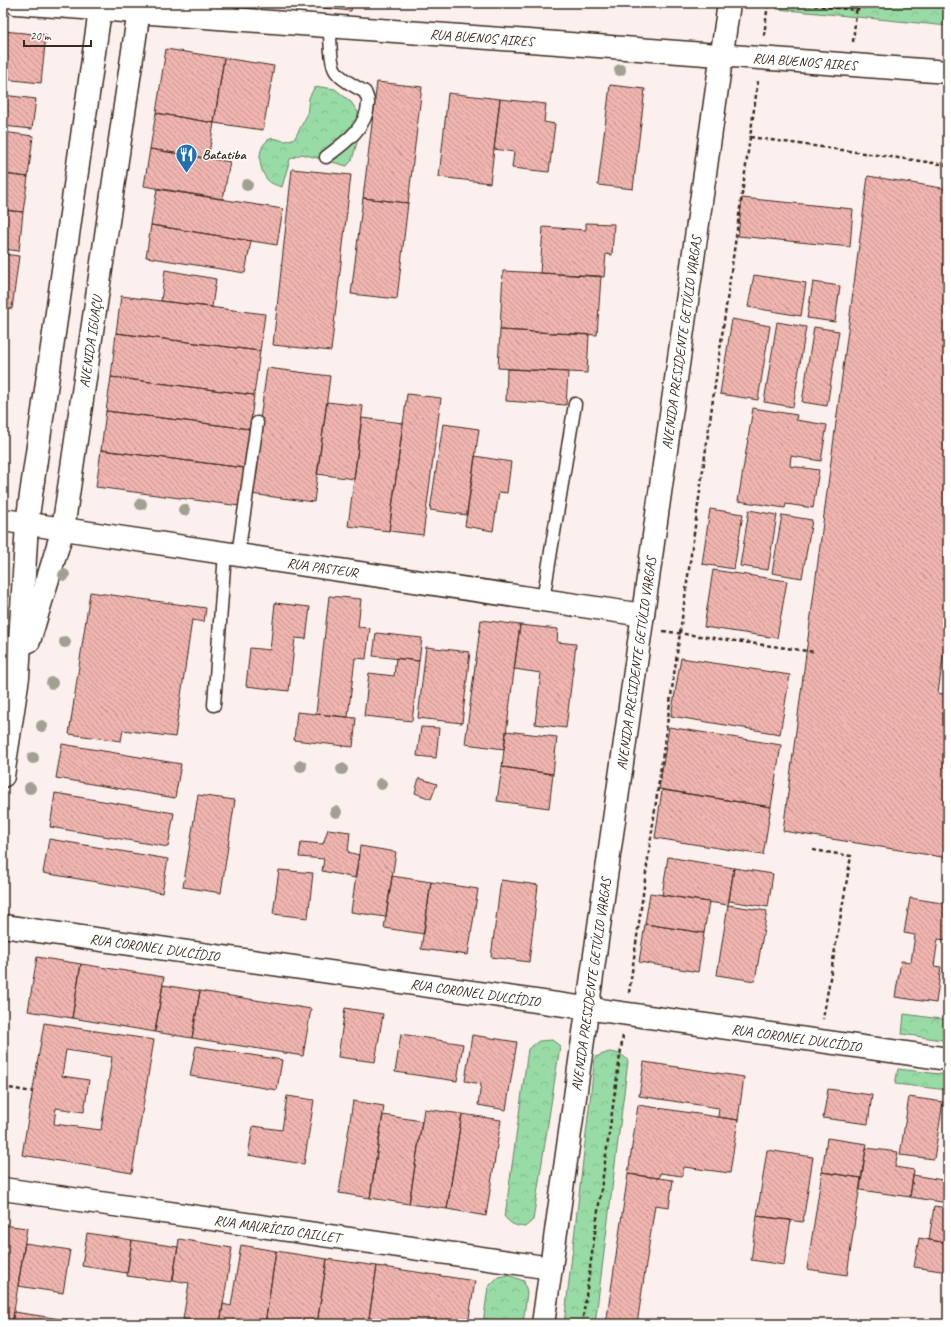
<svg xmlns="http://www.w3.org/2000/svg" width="951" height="1327" font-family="Caveat,sans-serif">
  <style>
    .forest { fill: url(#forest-crowns); stroke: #6a8262 }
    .building { fill: url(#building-back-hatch); stroke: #3b2a1e; fill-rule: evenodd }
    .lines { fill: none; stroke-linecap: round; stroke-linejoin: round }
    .service-casing { stroke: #3b2a1e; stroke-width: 15 }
    .minor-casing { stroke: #3b2a1e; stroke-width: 25 }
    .tertiary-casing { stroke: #3b2a1e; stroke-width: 25 }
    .secondary-casing { stroke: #3b2a1e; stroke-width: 25 }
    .path { stroke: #3b2a1e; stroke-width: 2.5; stroke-dasharray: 4 3; stroke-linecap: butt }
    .service { stroke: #fff; stroke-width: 12 }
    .minor { stroke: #fff; stroke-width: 22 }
    .tertiary { stroke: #fff; stroke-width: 22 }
    .secondary { stroke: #fff; stroke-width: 22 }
    .tree { fill: #a1a093 }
    .labels { text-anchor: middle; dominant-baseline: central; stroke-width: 3; stroke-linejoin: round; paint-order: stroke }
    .street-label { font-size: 14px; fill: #3b2a1e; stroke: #fff }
    .poi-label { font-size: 14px; font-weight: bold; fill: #3b2a1e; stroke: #fff; text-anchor: start }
  </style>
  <defs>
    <pattern id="forest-crowns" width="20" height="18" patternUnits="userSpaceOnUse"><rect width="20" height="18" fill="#98dba6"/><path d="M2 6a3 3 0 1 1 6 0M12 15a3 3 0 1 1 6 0" fill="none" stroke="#84bc8e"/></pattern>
    <pattern id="building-back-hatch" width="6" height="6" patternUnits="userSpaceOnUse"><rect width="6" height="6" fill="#f0b5b0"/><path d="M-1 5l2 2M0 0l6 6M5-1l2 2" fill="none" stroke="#c4938f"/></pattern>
  </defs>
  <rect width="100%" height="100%" fill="#fcf0ef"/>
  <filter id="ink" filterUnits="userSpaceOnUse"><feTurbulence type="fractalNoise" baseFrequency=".025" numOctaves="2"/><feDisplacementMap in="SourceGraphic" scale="8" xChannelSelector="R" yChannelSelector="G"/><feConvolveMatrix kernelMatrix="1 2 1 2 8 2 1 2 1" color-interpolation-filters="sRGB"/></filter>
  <g filter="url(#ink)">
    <path class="forest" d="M774 3H948V26L777 9Z
      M321 87 335 89 351 102 358 112 360 132 352 160 347 166 302 154 290 159 282 187C276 185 270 184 266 178 259 168 256 149 268 140 274 136 280 141 286 141 289 140 292 139 295 138L307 115 309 98 314 88Z
      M904 1014 948 1020V1041L902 1034Z
      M552 1040 560 1046 533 1220 525 1227C515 1226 510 1224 504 1216L506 1209 528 1049 539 1041Z
      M609 1052C618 1053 623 1054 628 1061L595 1324H564L595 1057Z
      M898 1069 948 1075V1090L895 1084Z
      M508 1275 524 1281 527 1292 523 1324H483L488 1287 498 1277Z"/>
    <path class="building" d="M283 3H305V6Z
      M305 3H352L351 11 305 6Z
      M3 31 46 35 41 83 3 79Z
      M166 49 224 58 214 123 156 113Z
      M224 58 274 66 263 130 214 123Z
      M377 82 422 87 408 203 363 198Z
      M610 85 645 89 633 189 598 185Z
      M448 93 500 99 490 183 439 177Z
      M3 95 36 99 32 129 3 126Z
      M500 99 546 104 544 122 555 124 549 172 512 168 514 152 494 149Z
      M156 113 214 123 208 159 150 149Z
      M3 132 33 136 28 177 3 174Z
      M150 149 230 162 223 199 144 186Z
      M292 169 351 175 331 351 273 345Z
      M3 174 28 177 23 212 3 210Z
      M868 176 948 189V623L938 693 948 695V858L783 831Z
      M157 189 283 209 277 245 151 225Z
      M363 198 408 203 397 299 351 294Z
      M742 198 853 209 850 247 738 236Z
      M3 210 23 212 19 251 3 249Z
      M586 223 614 224 612 255 606 254 604 277 540 273 543 227 586 230Z
      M151 225 251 241 245 273 146 257Z
      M3 254 19 256 12 309 3 307Z
      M165 270 216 279 212 307 161 301Z
      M503 271 601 276 597 335 500 330Z
      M754 275 806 283 801 316 748 307Z
      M813 282 840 286 835 322 807 318Z
      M121 296 265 314 260 351 116 333Z
      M3 317H7L3 347Z
      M732 319 770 326 758 400 720 394Z
      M777 322 806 327 793 407 764 402Z
      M814 327 839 331 827 406 802 402Z
      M500 330 589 335 587 373 498 368Z
      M116 333 260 351 254 395 111 377Z
      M267 368 330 376 314 502 250 494Z
      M507 369 568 372 566 405 506 401Z
      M111 377 254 395 250 429 106 411Z
      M407 394 441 398 423 535 389 531Z
      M327 402 363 406 354 479 317 474Z
      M753 408 797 415 796 420 827 425 821 461 791 456 790 466 819 470 813 508 786 504 785 508 738 501Z
      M106 411 250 429 245 468 101 450Z
      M362 418 403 423 389 531 348 526Z
      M443 424 479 429 467 515 430 510Z
      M101 450 245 468 240 506 96 487Z
      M475 456 511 462 507 493 499 492 493 531 465 526Z
      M710 509 743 514 734 569 702 564Z
      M749 510 777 515 768 570 740 566Z
      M782 515 812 520 802 578 772 573Z
      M713 570 787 581 777 638 704 627Z
      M90 592 206 608 204 622 192 620 175 737 123 730 121 741 69 734Z
      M329 596 361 599 358 627 370 628 366 659 355 658 348 717 316 714Z
      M275 603 310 607 306 639 295 638 289 691 246 686 250 648 270 650Z
      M481 620 520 625 504 749 465 744Z
      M520 625 558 629 557 642 576 644 566 728 535 724 541 673 514 669Z
      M376 633 422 638 419 661 373 656Z
      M426 647 470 652 462 723 418 718Z
      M396 658 419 661 412 721 364 716 369 673 394 676Z
      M681 658 790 675 780 734 671 716Z
      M297 712 356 718 353 747 294 740Z
      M421 727 439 728 436 758 417 756Z
      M669 727 781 745 771 807 659 789Z
      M506 731 557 737 553 774 502 767Z
      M62 744 181 764 175 798 56 778Z
      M502 767 553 774 549 808 497 801Z
      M419 778 437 784 431 799 415 793Z
      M662 790 771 807 763 855 655 838Z
      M55 793 174 813 168 847 50 827Z
      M198 795 235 800 221 893 183 887Z
      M328 829 350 832 348 852 359 855 355 878 322 871 324 859 299 857 301 842 323 844Z
      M49 839 168 859 162 893 43 873Z
      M360 846 396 852 386 917 351 912Z
      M668 857 734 868 728 905 662 895Z
      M734 868 773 874 768 907 729 901Z
      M279 870 313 873 308 918 273 914Z
      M392 876 431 882 424 934 384 928Z
      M501 880 538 885 529 962 491 957Z
      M431 882 478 889 468 955 421 949Z
      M650 893 709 902 704 933 645 924Z
      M910 898 948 904V928L946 940 938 939 934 966 941 967 936 1003 895 997 901 961 911 962 915 935 904 933Z
      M728 905 767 911 755 981 717 975Z
      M645 924 704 933 698 972 639 962Z
      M37 957 81 964 72 1018 28 1011Z
      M81 964 164 977 155 1032 72 1018Z
      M163 985 200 991 192 1038 155 1032Z
      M200 991 311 1009 303 1056 192 1038Z
      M345 1008 383 1014 375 1062 338 1057Z
      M44 1023 154 1040 132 1173 22 1155ZM66 1050 112 1057 101 1130 54 1124 56 1108 84 1112 89 1080 62 1076Z
      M401 1034 463 1044 457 1081 395 1072Z
      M472 1035 517 1042 506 1110 478 1105 481 1084 465 1081Z
      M196 1046 282 1060 277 1090 190 1076Z
      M644 1062 744 1077 738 1120 718 1117 719 1108 639 1096Z
      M828 1089 872 1095 868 1124 823 1118Z
      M287 1096 314 1100 304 1164 248 1155 253 1126 282 1130Z
      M909 1097 943 1102 934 1159 900 1155Z
      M353 1101 384 1106 370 1198 339 1193Z
      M638 1105 738 1120 730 1173 684 1167 682 1176 660 1173 659 1178 628 1174Z
      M424 1109 462 1114 447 1209 409 1204Z
      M462 1114 501 1120 486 1216 447 1209Z
      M383 1115 422 1121 409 1204 370 1198Z
      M827 1138 867 1144 861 1178 822 1172Z
      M866 1148 898 1152 895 1167 914 1170 910 1197 860 1190Z
      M767 1150 813 1157 803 1222 757 1216Z
      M822 1172 861 1178 847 1275 807 1269Z
      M628 1174 673 1180 669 1207 655 1205 637 1324H606Z
      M913 1175 948 1181V1203L910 1197Z
      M934 1206 948 1208V1243L929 1240Z
      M757 1216 791 1220 784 1265 751 1260Z
      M3 1225 27 1228 12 1324H3Z
      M87 1233 132 1240 127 1273 82 1266Z
      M919 1238 948 1243V1272L914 1267Z
      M179 1239 232 1248 220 1324 183 1319 189 1283 173 1280Z
      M132 1240 178 1247 172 1282 127 1276Z
      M25 1243 70 1250 63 1293 18 1286Z
      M241 1245 276 1251 265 1324H220L223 1304 231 1306Z
      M276 1251 327 1259 317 1324H265Z
      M327 1259 377 1266 368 1324H317Z
      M377 1266 475 1281 468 1324H410L369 1318Z
      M14 1312 74 1321V1324H12Z
      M369 1318 401 1323V1324H368Z"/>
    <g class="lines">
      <defs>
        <path id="service" d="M326 157C343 144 367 128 368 104 369 100 366 95 365 92 356 87 340 79 335 70 330 62 330 36 330 26
          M238 555 257 423
          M543 600 575 404
          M214 705 225 553"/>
        <g id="minor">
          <path id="s1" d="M16 3 948 72"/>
          <path id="s2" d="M3 520 643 615"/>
          <path id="s3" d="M3 1189 551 1268"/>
        </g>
        <g id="tertiary">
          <path id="s4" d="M3 926 948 1059"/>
        </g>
        <g id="secondary">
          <path id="s5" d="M29 641 63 529 140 3"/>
          <path d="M3 776 18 677 27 523 101 3"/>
          <path id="s6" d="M543 1324 729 3"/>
        </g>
      </defs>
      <use href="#service" class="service-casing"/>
      <use href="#minor" class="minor-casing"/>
      <use href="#tertiary" class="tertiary-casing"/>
      <use href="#secondary" class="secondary-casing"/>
      <path class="path" d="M793 3 856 10 877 3
        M924 3 948 5
        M764 36 768 3
        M853 42 857 3
        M750 137 948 165
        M663 631 815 652
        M813 850 851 856 823 1019
        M629 993 758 81
        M3 1087 33 1092
        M582 1324 623 1035"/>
      <use href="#service" class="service"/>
      <use href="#minor" class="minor"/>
      <use href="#tertiary" class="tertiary"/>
      <use href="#secondary" class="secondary"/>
    </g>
    <g class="tree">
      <circle cx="620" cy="70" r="6"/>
      <circle cx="247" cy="185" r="6"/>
      <circle cx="141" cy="504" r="6"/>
      <circle cx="184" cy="510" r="6"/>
      <circle cx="64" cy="575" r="6"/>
      <circle cx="65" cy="642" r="6"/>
      <circle cx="52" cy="683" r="6"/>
      <circle cx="42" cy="726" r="6"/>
      <circle cx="33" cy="758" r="6"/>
      <circle cx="301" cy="766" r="6"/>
      <circle cx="342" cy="769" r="6"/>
      <circle cx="381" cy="784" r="6"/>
      <circle cx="30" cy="788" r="6"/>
      <circle cx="336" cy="812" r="6"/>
    </g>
  </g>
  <defs>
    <symbol id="restaurant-pin" viewBox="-11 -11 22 30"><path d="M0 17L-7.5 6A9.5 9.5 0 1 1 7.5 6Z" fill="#1f6fb2" stroke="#fff"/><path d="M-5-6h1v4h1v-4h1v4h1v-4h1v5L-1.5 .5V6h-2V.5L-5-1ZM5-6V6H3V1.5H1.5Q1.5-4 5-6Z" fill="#fff"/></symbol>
  </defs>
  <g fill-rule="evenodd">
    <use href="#restaurant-pin" x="174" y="142" width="25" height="34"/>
  </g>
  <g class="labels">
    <g class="street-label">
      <text stroke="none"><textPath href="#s1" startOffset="467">RUA BUENOS AIRES</textPath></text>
      <text stroke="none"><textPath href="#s1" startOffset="791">RUA BUENOS AIRES</textPath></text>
      <text stroke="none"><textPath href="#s5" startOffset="306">AVENIDA IGUAÇU</textPath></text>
      <text stroke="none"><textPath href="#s6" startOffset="991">AVENIDA PRESIDENTE GETÚLIO VARGAS</textPath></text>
      <text stroke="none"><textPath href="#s2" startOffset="323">RUA PASTEUR</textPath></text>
      <text stroke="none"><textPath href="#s6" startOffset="667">AVENIDA PRESIDENTE GETÚLIO VARGAS</textPath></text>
      <text stroke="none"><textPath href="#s4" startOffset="153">RUA CORONEL DULCÍDIO</textPath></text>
      <text stroke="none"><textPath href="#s6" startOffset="343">AVENIDA PRESIDENTE GETÚLIO VARGAS</textPath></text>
      <text stroke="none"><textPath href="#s4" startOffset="477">RUA CORONEL DULCÍDIO</textPath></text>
      <text stroke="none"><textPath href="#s4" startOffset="801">RUA CORONEL DULCÍDIO</textPath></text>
      <text stroke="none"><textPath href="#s3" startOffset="277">RUA MAURÍCIO CAILLET</textPath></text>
    </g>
    <g class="poi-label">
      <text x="202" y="154">Batatiba</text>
    </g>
  </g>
  <rect width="951" height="1327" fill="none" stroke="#fff" stroke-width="16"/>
  <rect x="8" y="8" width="935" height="1311" fill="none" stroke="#3b2a1e" stroke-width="1.5" filter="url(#ink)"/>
  <path d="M24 40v6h67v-6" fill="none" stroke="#3b2a1e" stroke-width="2"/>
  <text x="30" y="40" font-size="12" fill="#3b2a1e" stroke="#ffffff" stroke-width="3" paint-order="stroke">20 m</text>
</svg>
